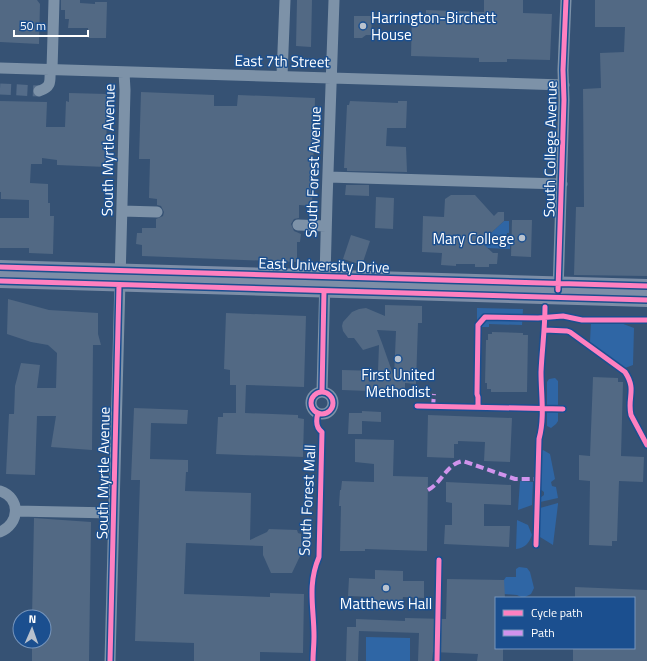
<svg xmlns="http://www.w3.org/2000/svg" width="647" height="661" font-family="'Titillium Web',sans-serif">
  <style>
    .green { fill: #2f66a5 }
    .building { fill: #526984; fill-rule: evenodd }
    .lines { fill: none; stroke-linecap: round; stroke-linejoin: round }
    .minor-tunnel { stroke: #546c89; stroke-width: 11; stroke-dasharray: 11 5.5; stroke-linecap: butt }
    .minor { stroke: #7d92a8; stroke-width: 11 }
    .major { stroke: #7d8ea7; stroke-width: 14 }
    .quiet { stroke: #d193ec; stroke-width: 4; stroke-dasharray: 8 4; stroke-linecap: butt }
    .cycleway-casing { stroke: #1b4f8f; stroke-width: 8 }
    .cycleway { stroke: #ff80c0; stroke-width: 5 }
    .poi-dot { fill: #b9c2ce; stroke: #1b4f8f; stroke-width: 1.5 }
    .labels { text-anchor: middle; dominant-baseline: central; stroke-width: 3; stroke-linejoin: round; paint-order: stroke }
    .poi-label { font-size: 15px; fill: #fff; stroke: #1b4f8f }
    .street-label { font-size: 15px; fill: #fff; stroke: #1b4f8f }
  </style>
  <rect width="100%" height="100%" fill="#365274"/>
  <path class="green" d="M504 221H509V233H507L506 245H510V249L487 248 481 242Z
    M477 308 523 309 522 325 489 324V327H481L477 322Z
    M591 321 618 322 634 328 633 365 625 368 590 342Z
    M555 378 558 381V421L556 424 551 428 547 426V382L549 379Z
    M543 450 550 454 555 479 551 482 552 486 556 487 558 498 540 502V498L544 495V492L540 489 541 452Z
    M520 481 533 482 532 505 518 510Z
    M558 503V504L553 545 540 537V508Z
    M517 520 528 525 532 535C529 543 525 548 516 549Z
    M519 567 527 568 530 572 534 588 531 594 523 598 517 595 504 594V580L506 577H516V569Z
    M366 637 410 638V661H366Z"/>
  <path class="building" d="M0 0H37L40 4 39 44 0 42Z
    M61 0H80V3L95 4V2H107L106 38H88V28H68L69 19H65V10H61Z
    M297 0H312L311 47 296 46Z
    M484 0H523V13L552 14 550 60 507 59V62H479V58L411 56 412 13 426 14V10L484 12Z
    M595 0H647V276L574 275 576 207H584L583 89 601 88 600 53 624 52 625 27H595Z
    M354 16H372L371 35H366L362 38H354Z
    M141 92 214 95V106H237L238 95 315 98 312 206 299 205V218L294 219 291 224 294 231 301 234 300 242H297V262L142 256V245L136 244 137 233H142V228H156V219L163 216 164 212 161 206 157 205V199L149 198 150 159H139Z
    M69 93 107 94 106 167 57 165V160L42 158V164H31L30 183 48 184V203H50V216H54L53 254 29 253V248H0V218H29V200L1 199V192H0V101L47 102 46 127H65L66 101 69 102Z
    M350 101 398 103V101H407L406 128H387L386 146 406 147 407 172 347 171V168H344L347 105H349Z
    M346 185H369V196L345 195Z
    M451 195H475L494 216 498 212H504V221L481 242 493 253H498L497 264H489V267H475V264H456V266L441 265 442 253 422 252 423 216 444 217 445 199Z
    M376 197 394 198 393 229 375 228Z
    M512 220H532L531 257 511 256Z
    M351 235 370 241 362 265 343 259Z
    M8 299 49 310 98 313V334L101 345H93L92 450 51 447 56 416H37L35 475 6 474 9 414H14L15 386 21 363 40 365 37 388H56L57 353 48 345 31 342 7 334Z
    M385 305 422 306V323H418L416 384 405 383V395L369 394V391L342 390V370L378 371 379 345 363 350 354 338H348L343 331 342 326 343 322 352 312 359 309 366 308 385 316ZM377 330 396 331 394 377 382 343Z
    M226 313 306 316 304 387 246 385 245 413 298 415V418L304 419 303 457 216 454 218 417H223V413H236V385H230V370L224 369Z
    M492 332 523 333V335H528L527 392H491V389H487V383H485L486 340H488V334H492Z
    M593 377 618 378V382H623L621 456 644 457 643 482 619 481 617 541H612V546L589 545 590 481 579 480V455L590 456Z
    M134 408 188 410 187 424 151 423 150 459 188 460V472H186L185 491 251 493 250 540 267 532 269 529 297 530 298 533 301 534V554L292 573H271L263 555V546L186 543 184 594 270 597V593L304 594 303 653 260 652V661H194V643L135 641 140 480H131Z
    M362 411 381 412V422L362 421V434H348L349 413H362Z
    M428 415 512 418 510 462 484 461 485 442 458 441V444H454V458L427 457Z
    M355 439 394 440 393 476 428 477 427 551 365 549V551H340L341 506H339L340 490H341L342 481 374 482V464L355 462Z
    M446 482 511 485V505L484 504V526H510L509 547 444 544 445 525H452V503L446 502Z
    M34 518 91 522 89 661H32V641H44V617H32Z
    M375 570 403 571V581H424V598L403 597 402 604 374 603V597L348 596 349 578 375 579Z
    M447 579 504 580 505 598H496V648H503V661H477L478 654 433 652 432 661H418L419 633 359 631 358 661H346L347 627H356V619L405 621V618L446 619Z
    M575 587 647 590V661H573V648H634V598H575Z"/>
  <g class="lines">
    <path class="minor-tunnel" d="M0 89 39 91"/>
    <path class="minor" d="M0 68 564 85
      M52 70 54 0
      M282 76 285 0
      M39 91C52 87 50 81 50 70
      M328 177 562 184
      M122 211 157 212
      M298 225 326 226
      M558 291 564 100 563 70 566 0
      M322 392 327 201 334 0
      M311 403a11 11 0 1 1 22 0a11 11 0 1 1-22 0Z
      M0 491C21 498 20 524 0 532
      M16 511 113 513
      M110 661 125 90 124 72"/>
    <path class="major" d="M0 267 647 286
      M0 281 647 300"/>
    <path class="quiet" d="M433 407 434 394
      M428 490C442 483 446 464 463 461L515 479H538"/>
    <defs>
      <path id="cycleway" d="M0 267 647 286
        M0 281 647 300
        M558 290 564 100 563 70 566 0
        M545 330 567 331 570 332 625 372C637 390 627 397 631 415L647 445
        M322 392 324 291
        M311 403a11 11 0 1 1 22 0a11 11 0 1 1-22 0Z
        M417 406 563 409
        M478 407V397L477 394 478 325 485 317 538 318 563 316 582 320H647
        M536 545 539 439C545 417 541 395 541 372 542 350 545 328 545 307
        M110 661 119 285
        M313 661C313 653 314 645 314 636 314 608 307 585 319 557L322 432C316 428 316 420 318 413
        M437 661 439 560"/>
    </defs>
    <use href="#cycleway" class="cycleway-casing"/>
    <use href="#cycleway" class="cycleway"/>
  </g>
  <g class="poi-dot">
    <circle cx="363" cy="26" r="4"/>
    <circle cx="522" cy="238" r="4"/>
    <circle cx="398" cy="359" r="4"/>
    <circle cx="386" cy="588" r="4"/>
  </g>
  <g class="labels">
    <g class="poi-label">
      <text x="371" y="17" text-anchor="start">Harrington-Birchett<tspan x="371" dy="17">House</tspan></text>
      <text x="514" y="238" text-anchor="end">Mary College</text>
      <text x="398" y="374">First United<tspan x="398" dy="17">Methodist</tspan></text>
      <text x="386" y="603">Matthews Hall</text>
    </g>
    <g class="street-label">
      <text transform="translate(282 61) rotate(1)">East 7th Street</text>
      <text transform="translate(550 149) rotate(-89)">South College Avenue</text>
      <text transform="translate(108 150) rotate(-89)">South Myrtle Avenue</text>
      <text transform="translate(313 172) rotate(-88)">South Forest Avenue</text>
      <text transform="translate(324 265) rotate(2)">East University Drive</text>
      <text transform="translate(103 473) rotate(-89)">South Myrtle Avenue</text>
      <text transform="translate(307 500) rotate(-87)">South Forest Mall</text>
    </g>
  </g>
  <rect x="495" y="597" width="140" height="52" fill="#1b4f8f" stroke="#7695bc"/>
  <rect x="503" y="610" width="20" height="6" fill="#ff80c0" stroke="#7695bc"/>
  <text x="531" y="617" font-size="12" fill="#ffffff">Cycle path</text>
  <rect x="503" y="630" width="20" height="6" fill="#d193ec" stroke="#7695bc"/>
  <text x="531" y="637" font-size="12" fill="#ffffff">Path</text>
  <g transform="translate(32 629) rotate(2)"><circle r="19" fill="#1b4f8f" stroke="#7695bc"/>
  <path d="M0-3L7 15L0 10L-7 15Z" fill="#b9c2ce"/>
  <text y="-6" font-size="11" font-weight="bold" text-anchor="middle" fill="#ffffff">N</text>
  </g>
  <path d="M14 30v6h74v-6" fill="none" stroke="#ffffff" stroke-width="2"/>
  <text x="20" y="30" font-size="12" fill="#ffffff" stroke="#1b4f8f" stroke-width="3" paint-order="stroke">50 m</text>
</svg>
